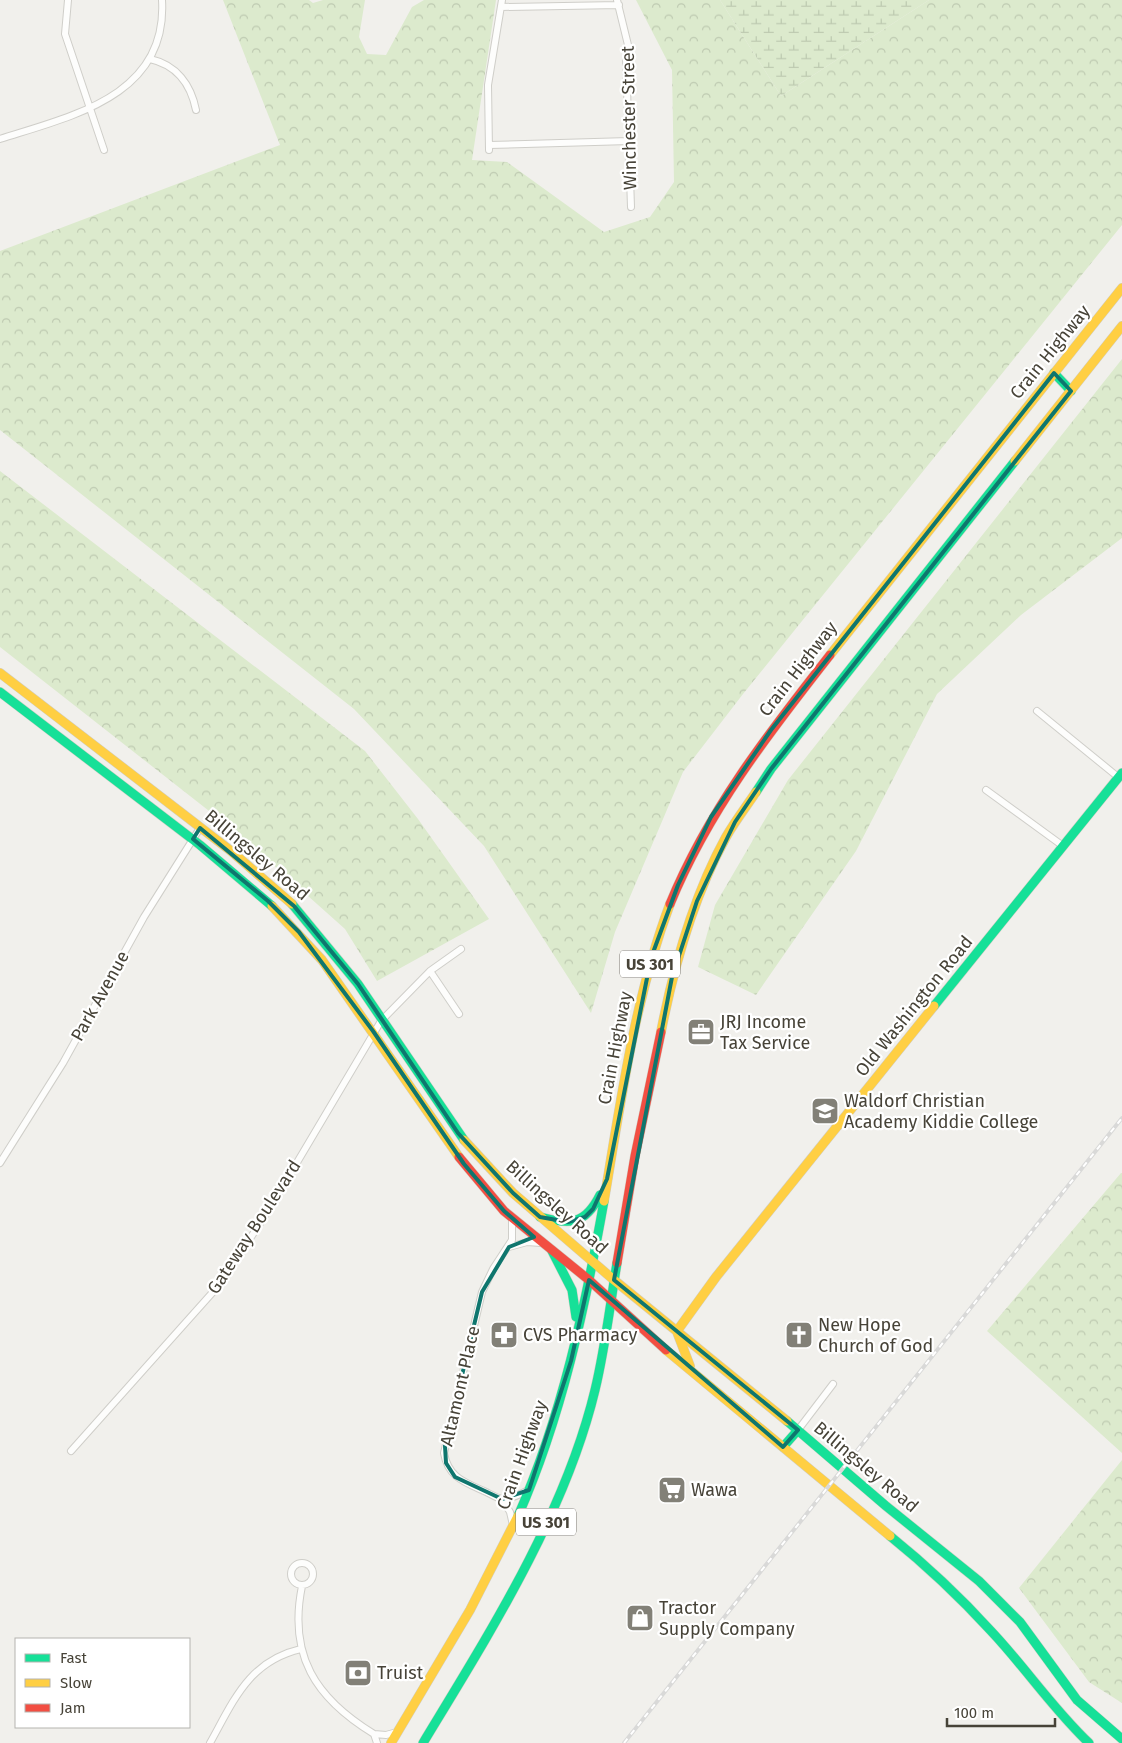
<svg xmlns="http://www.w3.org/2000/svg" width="1122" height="1743" font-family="'Fira Sans',sans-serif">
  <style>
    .forest { fill: url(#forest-crowns) }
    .wetland { fill: url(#wetland-marsh) }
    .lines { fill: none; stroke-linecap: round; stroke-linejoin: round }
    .street-casing { stroke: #cfcec9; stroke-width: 8 }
    .fast-casing { stroke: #d0cdc3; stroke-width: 10 }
    .slow-casing { stroke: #d0cdc3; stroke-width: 10 }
    .jam-casing { stroke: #d0cdc3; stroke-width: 10 }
    .street { stroke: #fdfdfc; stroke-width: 6 }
    .fast { stroke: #16e098; stroke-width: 9 }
    .slow { stroke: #ffcf43; stroke-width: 9 }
    .jam { stroke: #f24e42; stroke-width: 9 }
    .rail-casing { stroke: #d9d9d8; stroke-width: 4 }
    .rail { stroke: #fff; stroke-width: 2; stroke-dasharray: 5.5; stroke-linecap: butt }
    .marked { fill: none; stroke: #0f766e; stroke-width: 4; stroke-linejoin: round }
    .labels { text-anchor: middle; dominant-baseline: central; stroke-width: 4.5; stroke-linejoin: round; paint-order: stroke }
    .shield { fill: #fff; stroke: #7e7b74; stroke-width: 1 }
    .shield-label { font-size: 16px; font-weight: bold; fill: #474338 }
    .street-label { font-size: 18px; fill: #474338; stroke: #fff }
    .poi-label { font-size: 18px; fill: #474338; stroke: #fff; text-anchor: start }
  </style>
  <defs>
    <pattern id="forest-crowns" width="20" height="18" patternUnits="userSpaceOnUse" patternTransform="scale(1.25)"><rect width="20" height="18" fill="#dceacd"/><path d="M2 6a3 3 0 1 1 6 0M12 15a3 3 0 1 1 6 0" fill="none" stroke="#becab1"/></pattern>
    <pattern id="wetland-marsh" width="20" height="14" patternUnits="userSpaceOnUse" patternTransform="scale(1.25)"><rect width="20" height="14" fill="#dceacd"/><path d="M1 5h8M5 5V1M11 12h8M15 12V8" fill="none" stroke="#becab1"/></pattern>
  </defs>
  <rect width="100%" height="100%" fill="#f1f0ec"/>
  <path class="forest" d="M223 0H309L313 3 323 0H365L359 37 367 54 386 55 412 7 424 0H496L472 160 507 162 604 232 650 217 674 182 672 70 636 0H720L781 96 929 0H1122V225L743 694 683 772 615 932 591 1013 484 846 354 709 0 430V251L280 145Z
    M1122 359V538L1021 615 937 694 856 851 756 995 698 967 715 905 788 780Z
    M0 471 365 751 418 819 489 919 377 981 345 929 241 836 0 647Z
    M1121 1173H1122V1453L987 1331Z
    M1122 1460V1703L1089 1682 1019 1588Z"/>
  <path class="wetland" d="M720 0H929L781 96Z"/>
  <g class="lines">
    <defs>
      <path id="street" d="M68 0 65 34 104 150
        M617 0 629 49 626 59 631 207
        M501 7 619 5
        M150 59C177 65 191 85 196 110
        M0 139C72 116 168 96 162 0
        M489 145 629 141
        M489 150 488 85 502 0
        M1037 711 1118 777
        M986 790 1063 846
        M430 971 459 1014
        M0 1163 63 1063 144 917 200 828
        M512 1219V1240L493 1269 482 1292 444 1453C448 1477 464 1482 484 1491 489 1493 496 1498 502 1499 510 1500 521 1494 528 1490
        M509 1247 527 1242 541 1243
        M798 1430 833 1384
        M71 1451 221 1283 270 1208 381 1021 430 971 461 949
        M502 1499 510 1512 513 1525
        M291 1574a11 11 0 1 1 22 0a11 11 0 1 1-22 0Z
        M302 1586C288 1655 315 1698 374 1734
        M210 1743C234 1700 249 1661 301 1649
        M377 1743 374 1734 386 1735 397 1732"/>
      <path id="fast" d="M1054 373 1071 391
        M0 692 200 845 272 906
        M756 792 771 769 1015 461
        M292 904 358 984 464 1140
        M934 1006 1122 773
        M540 1217C570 1225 585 1225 600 1195
        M552 1251 572 1290 576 1317
        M787 1421 886 1506 979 1581 1020 1622 1077 1700 1122 1739
        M783 1447 798 1430
        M518 1516C562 1416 585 1308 604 1201
        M890 1536C926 1565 960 1597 991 1631 1025 1667 1053 1709 1089 1743
        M423 1743C489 1634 565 1515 595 1390 605 1349 610 1305 617 1263"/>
      <path id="slow" d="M1015 461 1122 326
        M830 655 1122 288
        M0 673 231 851 292 904
        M272 906 322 960 459 1157
        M661 1032C674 965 693 897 726 837 735 821 746 807 756 792
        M464 1140 513 1193 614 1280 787 1421
        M604 1201C621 1101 634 1000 670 904
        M677 1331 716 1277 934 1006
        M677 1332 690 1366
        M666 1350 890 1536
        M391 1743 470 1610 518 1516"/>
      <path id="jam" d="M670 904C708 811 768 734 830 655
        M459 1157 504 1211 589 1280 666 1350
        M617 1263 635 1156 661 1032"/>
    </defs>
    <use href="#street" class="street-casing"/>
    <use href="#fast" class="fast-casing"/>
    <use href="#slow" class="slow-casing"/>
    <use href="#jam" class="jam-casing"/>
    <use href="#street" class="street"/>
    <use href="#fast" class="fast"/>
    <use href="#slow" class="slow"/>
    <use href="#jam" class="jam"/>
    <defs>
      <path id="rail" d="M624 1743 1122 1118"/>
    </defs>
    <use href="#rail" class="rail-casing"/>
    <use href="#rail" class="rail"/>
  </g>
  <path class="marked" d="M1054 373 1071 391 771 769 735 822 697 901 672 977 614 1280 798 1430 783 1447 589 1280 571 1361 529 1490 502 1499 455 1477 446 1463 445 1446 482 1292 509 1247 534 1237 504 1211 464 1164 373 1031 299 932 268 901 193 839 200 828 294 906 358 984 458 1133 513 1193 540 1217 568 1222 585 1217 593 1209 607 1179 651 958 678 885 711 817 771 730Z"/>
  <defs>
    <symbol id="office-square" viewBox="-11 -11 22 22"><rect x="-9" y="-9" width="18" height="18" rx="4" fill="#828077" stroke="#fff"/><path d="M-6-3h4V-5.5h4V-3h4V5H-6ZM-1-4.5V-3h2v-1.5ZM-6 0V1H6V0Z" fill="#fff"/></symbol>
    <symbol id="school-square" viewBox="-11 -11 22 22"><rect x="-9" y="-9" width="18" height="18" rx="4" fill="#828077" stroke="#fff"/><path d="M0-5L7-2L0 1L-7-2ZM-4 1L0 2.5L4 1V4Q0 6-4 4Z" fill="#fff"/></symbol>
    <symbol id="pharmacy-square" viewBox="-11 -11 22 22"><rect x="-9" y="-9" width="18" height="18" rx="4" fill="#828077" stroke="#fff"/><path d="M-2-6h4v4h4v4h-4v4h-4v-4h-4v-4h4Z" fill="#fff"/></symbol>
    <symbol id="church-square" viewBox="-11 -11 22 22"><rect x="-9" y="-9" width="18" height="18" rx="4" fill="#828077" stroke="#fff"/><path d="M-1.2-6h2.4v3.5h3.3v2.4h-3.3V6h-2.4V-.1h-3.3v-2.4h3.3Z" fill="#fff"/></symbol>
    <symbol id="supermarket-square" viewBox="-11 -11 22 22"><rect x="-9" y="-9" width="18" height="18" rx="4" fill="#828077" stroke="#fff"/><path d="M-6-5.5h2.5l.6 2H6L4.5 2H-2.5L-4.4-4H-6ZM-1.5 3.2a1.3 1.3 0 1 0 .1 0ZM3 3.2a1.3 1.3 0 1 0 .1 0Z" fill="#fff"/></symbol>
    <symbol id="shop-square" viewBox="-11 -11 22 22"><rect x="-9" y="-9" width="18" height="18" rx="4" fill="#828077" stroke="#fff"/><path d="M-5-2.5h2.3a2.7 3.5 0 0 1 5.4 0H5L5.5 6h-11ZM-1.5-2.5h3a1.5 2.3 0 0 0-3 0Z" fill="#fff"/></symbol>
    <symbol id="bank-square" viewBox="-11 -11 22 22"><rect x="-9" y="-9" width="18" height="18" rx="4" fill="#828077" stroke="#fff"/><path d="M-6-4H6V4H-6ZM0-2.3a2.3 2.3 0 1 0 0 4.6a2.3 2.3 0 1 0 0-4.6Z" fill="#fff"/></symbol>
  </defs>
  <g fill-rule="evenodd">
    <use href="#office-square" x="685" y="1016" width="32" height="32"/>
    <use href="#school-square" x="809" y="1095" width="32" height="32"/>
    <use href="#pharmacy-square" x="488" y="1319" width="32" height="32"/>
    <use href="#church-square" x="783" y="1319" width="32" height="32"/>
    <use href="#supermarket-square" x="656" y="1474" width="32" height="32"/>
    <use href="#shop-square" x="624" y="1602" width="32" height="32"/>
    <use href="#bank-square" x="342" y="1657" width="32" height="32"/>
  </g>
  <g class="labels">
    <g class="shield">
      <rect x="620" y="950.5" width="60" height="27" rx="4"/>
      <rect x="516" y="1508.5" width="60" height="27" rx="4"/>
    </g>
    <g class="shield-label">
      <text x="650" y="964">US 301</text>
      <text x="546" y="1522">US 301</text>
    </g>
    <g class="street-label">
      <text transform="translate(629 118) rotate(-91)">Winchester Street</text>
      <text transform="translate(1050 352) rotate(-51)">Crain Highway</text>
      <text transform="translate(798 669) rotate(-52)">Crain Highway</text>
      <text transform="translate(257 855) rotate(40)">Billingsley Road</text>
      <text transform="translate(100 996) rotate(-61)">Park Avenue</text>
      <text transform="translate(914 1006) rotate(-51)">Old Washington Road</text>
      <text transform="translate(615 1048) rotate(-79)">Crain Highway</text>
      <text transform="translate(557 1207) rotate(42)">Billingsley Road</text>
      <text transform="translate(254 1227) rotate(-57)">Gateway Boulevard</text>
      <text transform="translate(460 1386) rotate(-77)">Altamont Place</text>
      <text transform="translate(522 1455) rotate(-70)">Crain Highway</text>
      <text transform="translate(866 1467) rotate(40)">Billingsley Road</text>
    </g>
    <g class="poi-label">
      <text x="720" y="1022">JRJ Income<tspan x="720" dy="21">Tax Service</tspan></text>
      <text x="844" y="1101">Waldorf Christian<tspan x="844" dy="21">Academy Kiddie College</tspan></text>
      <text x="818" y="1325">New Hope<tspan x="818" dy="21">Church of God</tspan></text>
      <text x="523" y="1335">CVS Pharmacy</text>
      <text x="691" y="1490">Wawa</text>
      <text x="659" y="1608">Tractor<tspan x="659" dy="21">Supply Company</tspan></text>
      <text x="377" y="1673">Truist</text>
    </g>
  </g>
  <rect x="15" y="1638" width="175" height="90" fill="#ffffff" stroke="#b5b4af"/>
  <rect x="25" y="1654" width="25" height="8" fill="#16e098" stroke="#b5b4af"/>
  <text x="60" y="1663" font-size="15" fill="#474338">Fast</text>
  <rect x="25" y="1679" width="25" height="8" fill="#ffcf43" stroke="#b5b4af"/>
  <text x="60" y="1688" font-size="15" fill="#474338">Slow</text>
  <rect x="25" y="1704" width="25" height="8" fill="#f24e42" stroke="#b5b4af"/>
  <text x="60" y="1713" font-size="15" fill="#474338">Jam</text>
  <path d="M947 1718v8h108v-8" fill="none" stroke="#474338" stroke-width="2.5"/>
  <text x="954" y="1718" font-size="15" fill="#474338" stroke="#ffffff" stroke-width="4" paint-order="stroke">100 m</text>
</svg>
